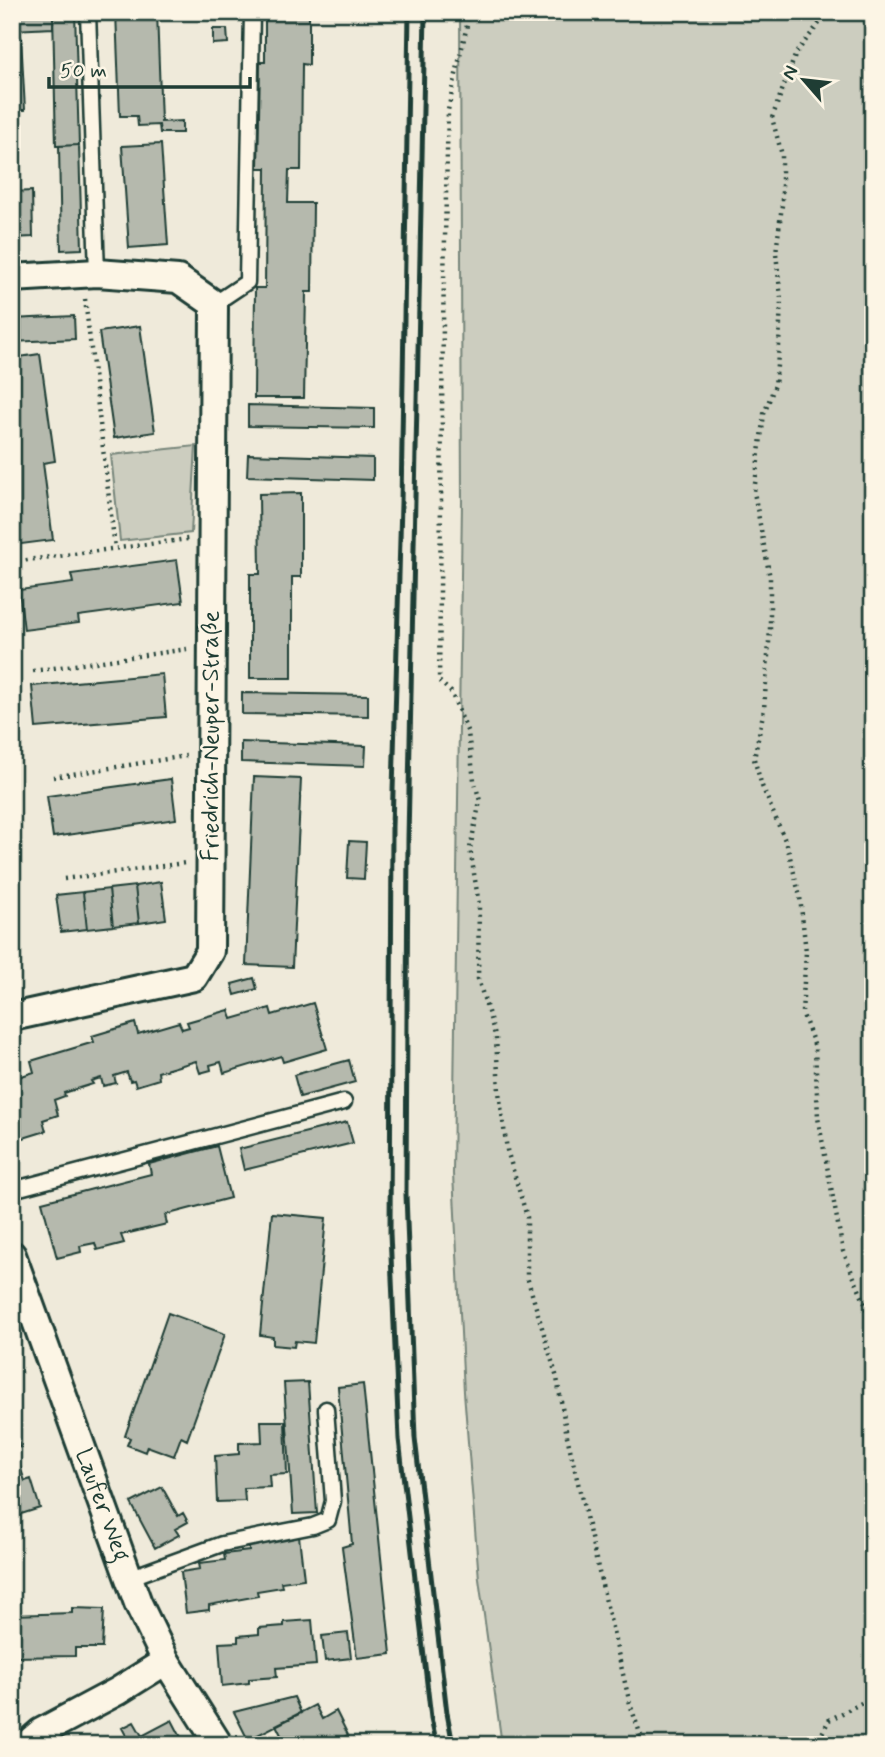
<svg xmlns="http://www.w3.org/2000/svg" width="885" height="1757" font-family="Mynerve,sans-serif">
  <style>
    .green { fill: #cccdbf; stroke: #76857a; stroke-width: 2 }
    .building { fill: #b5b9ad; stroke: #1f3d34; stroke-width: 2 }
    .lines { fill: none; stroke-linecap: round; stroke-linejoin: round }
    .service-casing { stroke: #1f3d34; stroke-width: 19 }
    .minor-casing { stroke: #1f3d34; stroke-width: 32 }
    .path { stroke: #1f3d34; stroke-width: 4.5; stroke-dasharray: 2 5; stroke-linecap: butt }
    .service { stroke: #fcf5e5; stroke-width: 14 }
    .minor { stroke: #fcf5e5; stroke-width: 26 }
    .rail { stroke: #1f3d34; stroke-width: 5 }
    .labels { text-anchor: middle; dominant-baseline: central; stroke-width: 5; stroke-linejoin: round; paint-order: stroke }
    .street-label { font-size: 24px; fill: #1f3d34; stroke: #fcf5e5 }
  </style>
  <rect width="100%" height="100%" fill="#efeada"/>
  <filter id="ink" filterUnits="userSpaceOnUse"><feTurbulence type="fractalNoise" baseFrequency=".0143" numOctaves="2"/><feDisplacementMap in="SourceGraphic" scale="14" xChannelSelector="R" yChannelSelector="G"/><feConvolveMatrix kernelMatrix="1 2 1 2 8 2 1 2 1" color-interpolation-filters="sRGB"/></filter>
  <g filter="url(#ink)">
    <path class="green" d="M460 12H873V1745H502L479 1579 464 1392 453 1174 462 501Z
      M196 446 191 533 120 541 111 455Z"/>
    <path class="building" d="M12 12H53V28L12 30Z
      M53 12H75L79 145 56 146Z
      M116 12H157L161 122 182 121V133H160L159 125 138 126 137 116H120Z
      M265 12H309V65L302 64 301 170H289L288 203H313L312 292H306L304 398H254L255 288H265L266 168H258L260 62H265Z
      M213 29H227L228 43 213 44Z
      M12 37H21L25 110H12Z
      M161 144 168 245 129 248 122 146Z
      M79 145 82 249 61 250 59 146Z
      M32 191 33 237 12 238V192Z
      M74 316 75 339 12 342V319Z
      M140 326 155 432 114 438 99 332Z
      M40 354 55 461 43 463 53 540 14 545 12 529V358Z
      M248 405 374 408V428L248 426Z
      M248 454 373 458V480L247 476Z
      M301 493V577H292V678H250V574H260L259 494Z
      M177 560 183 602 78 616 79 623 24 630 19 590 73 583 71 574Z
      M162 674 166 717 36 728 32 686Z
      M242 693 368 695V716L242 714Z
      M241 742 366 746 365 766 241 762Z
      M254 777 301 779 292 967 246 965Z
      M171 779 176 819 53 837 47 796Z
      M349 841 366 842 364 879 347 878Z
      M161 882 166 919 139 923 135 886Z
      M135 886 139 923 113 926 109 889Z
      M109 889 113 926 87 929 83 892Z
      M83 892 87 929 61 932 56 895Z
      M254 978 257 989 235 995 232 984Z
      M313 1003 327 1049 283 1062 281 1056 224 1073 221 1062 210 1065 211 1070 200 1073 196 1061 158 1072 159 1079 136 1086 134 1080 130 1081 127 1072 114 1076 116 1083 103 1086 101 1078 91 1081 93 1084 64 1093 65 1096 54 1100 58 1115 43 1120 46 1131 17 1140 12 1123V1079L34 1072 31 1061 94 1042 92 1036 135 1023 138 1034 179 1022 182 1029 189 1027 187 1022 229 1010 232 1019 270 1008 272 1015Z
      M349 1060 355 1082 300 1097 294 1075Z
      M347 1122 353 1143 244 1170 239 1149Z
      M217 1146 230 1198 165 1215 167 1224 121 1235 124 1243 97 1250 95 1243 80 1246 81 1252 57 1258 42 1202 151 1174 149 1164Z
      M272 1213 326 1218 314 1343 295 1341 294 1347 273 1345V1337L260 1335Z
      M168 1313 225 1334 187 1440 181 1437 174 1456 147 1446 145 1452 127 1445 130 1438 125 1436Z
      M308 1382 317 1513 293 1514 284 1383Z
      M363 1384 391 1654 357 1658 342 1547 352 1544 338 1387Z
      M261 1421H285L287 1474 269 1475 270 1487 244 1488 245 1501 217 1502 215 1456 239 1454V1443L262 1442Z
      M12 1422 20 1447 14 1449 25 1481 31 1479 40 1508 12 1517Z
      M162 1487 178 1516 183 1513 188 1522 175 1529 179 1535 155 1548 131 1503Z
      M299 1536 304 1579 281 1582 282 1587 257 1591 258 1596 209 1605V1610L186 1613 181 1572 200 1569 199 1563 225 1560 224 1554 249 1551V1546Z
      M72 1608 104 1609 102 1648H75V1656L12 1657V1615L72 1613Z
      M312 1620 316 1665 276 1668 277 1677 249 1679V1683L222 1686 219 1643 238 1642V1636L259 1634V1628L284 1626V1622Z
      M348 1633 351 1658 325 1661 322 1636Z
      M294 1697 301 1713 248 1740 234 1712Z
      M315 1705 322 1719 336 1711 348 1735 331 1743 332 1745H286L276 1725Z
      M172 1720 185 1745H127L130 1743 122 1728 134 1722 142 1736Z"/>
    <g class="lines">
      <defs>
        <path id="service" d="M88 12 97 273
          M214 304 247 282 252 12
          M12 1190 344 1102
          M129 1578 222 1544 313 1526 328 1520 333 1501 326 1409"/>
        <g id="minor">
          <path d="M12 278 97 273 178 279 214 304 210 951 194 977 12 1017"/>
          <path id="s1" d="M12 1255 138 1603 166 1661 219 1745"/>
          <path d="M26 1745 41 1732 118 1691 166 1661"/>
        </g>
      </defs>
      <use href="#service" class="service-casing"/>
      <use href="#minor" class="minor-casing"/>
      <path class="path" d="M470 12 448 110 443 322 439 681 451 692 468 733 474 780 480 801 470 848 479 905 478 979 496 1038 499 1092 507 1150 527 1217V1277L557 1378 567 1436 630 1704 644 1745
        M828 12 796 53 772 118 782 155V205L776 253 781 299 779 346 775 385 764 414 754 492 770 578V629L764 709 754 759 762 786 787 845 800 897 806 952 802 1012 815 1047 818 1118 843 1251 866 1306 873 1354
        M85 299 115 548
        M12 559 20 561 188 539
        M33 671 187 649
        M53 777 186 756
        M64 879 185 863
        M816 1745 829 1720 873 1697"/>
      <use href="#service" class="service"/>
      <use href="#minor" class="minor"/>
      <path class="rail" d="M409 12 401 503 392 827 390 1233 399 1439 431 1718 437 1745
        M425 12 408 839 406 1194 415 1438 447 1713 453 1745"/>
    </g>
  </g>
  <g class="labels">
    <g class="street-label">
      <text transform="translate(211 736) rotate(-90)">Friedrich-Neuper-Straße</text>
      <text stroke="none"><textPath href="#s1" startOffset="266">Laufer Weg</textPath></text>
    </g>
  </g>
  <rect width="885" height="1757" fill="none" stroke="#fcf5e5" stroke-width="42"/>
  <rect x="21" y="21" width="843" height="1715" fill="none" stroke="#1f3d34" stroke-width="2.5" filter="url(#ink)"/>
  <g transform="translate(804 80) rotate(298)" stroke="#fcf5e5" stroke-width="5" paint-order="stroke">
  <path d="M0-5L12 26L0 18L-12 26Z" fill="#1f3d34"/>
  <text y="-10" font-size="19" font-weight="bold" text-anchor="middle" fill="#1f3d34">N</text>
  </g>
  <path d="M49 77v10h201v-10" fill="none" stroke="#1f3d34" stroke-width="3.5"/>
  <text x="60" y="77" font-size="21" fill="#1f3d34" stroke="#fcf5e5" stroke-width="5" paint-order="stroke">50 m</text>
</svg>
